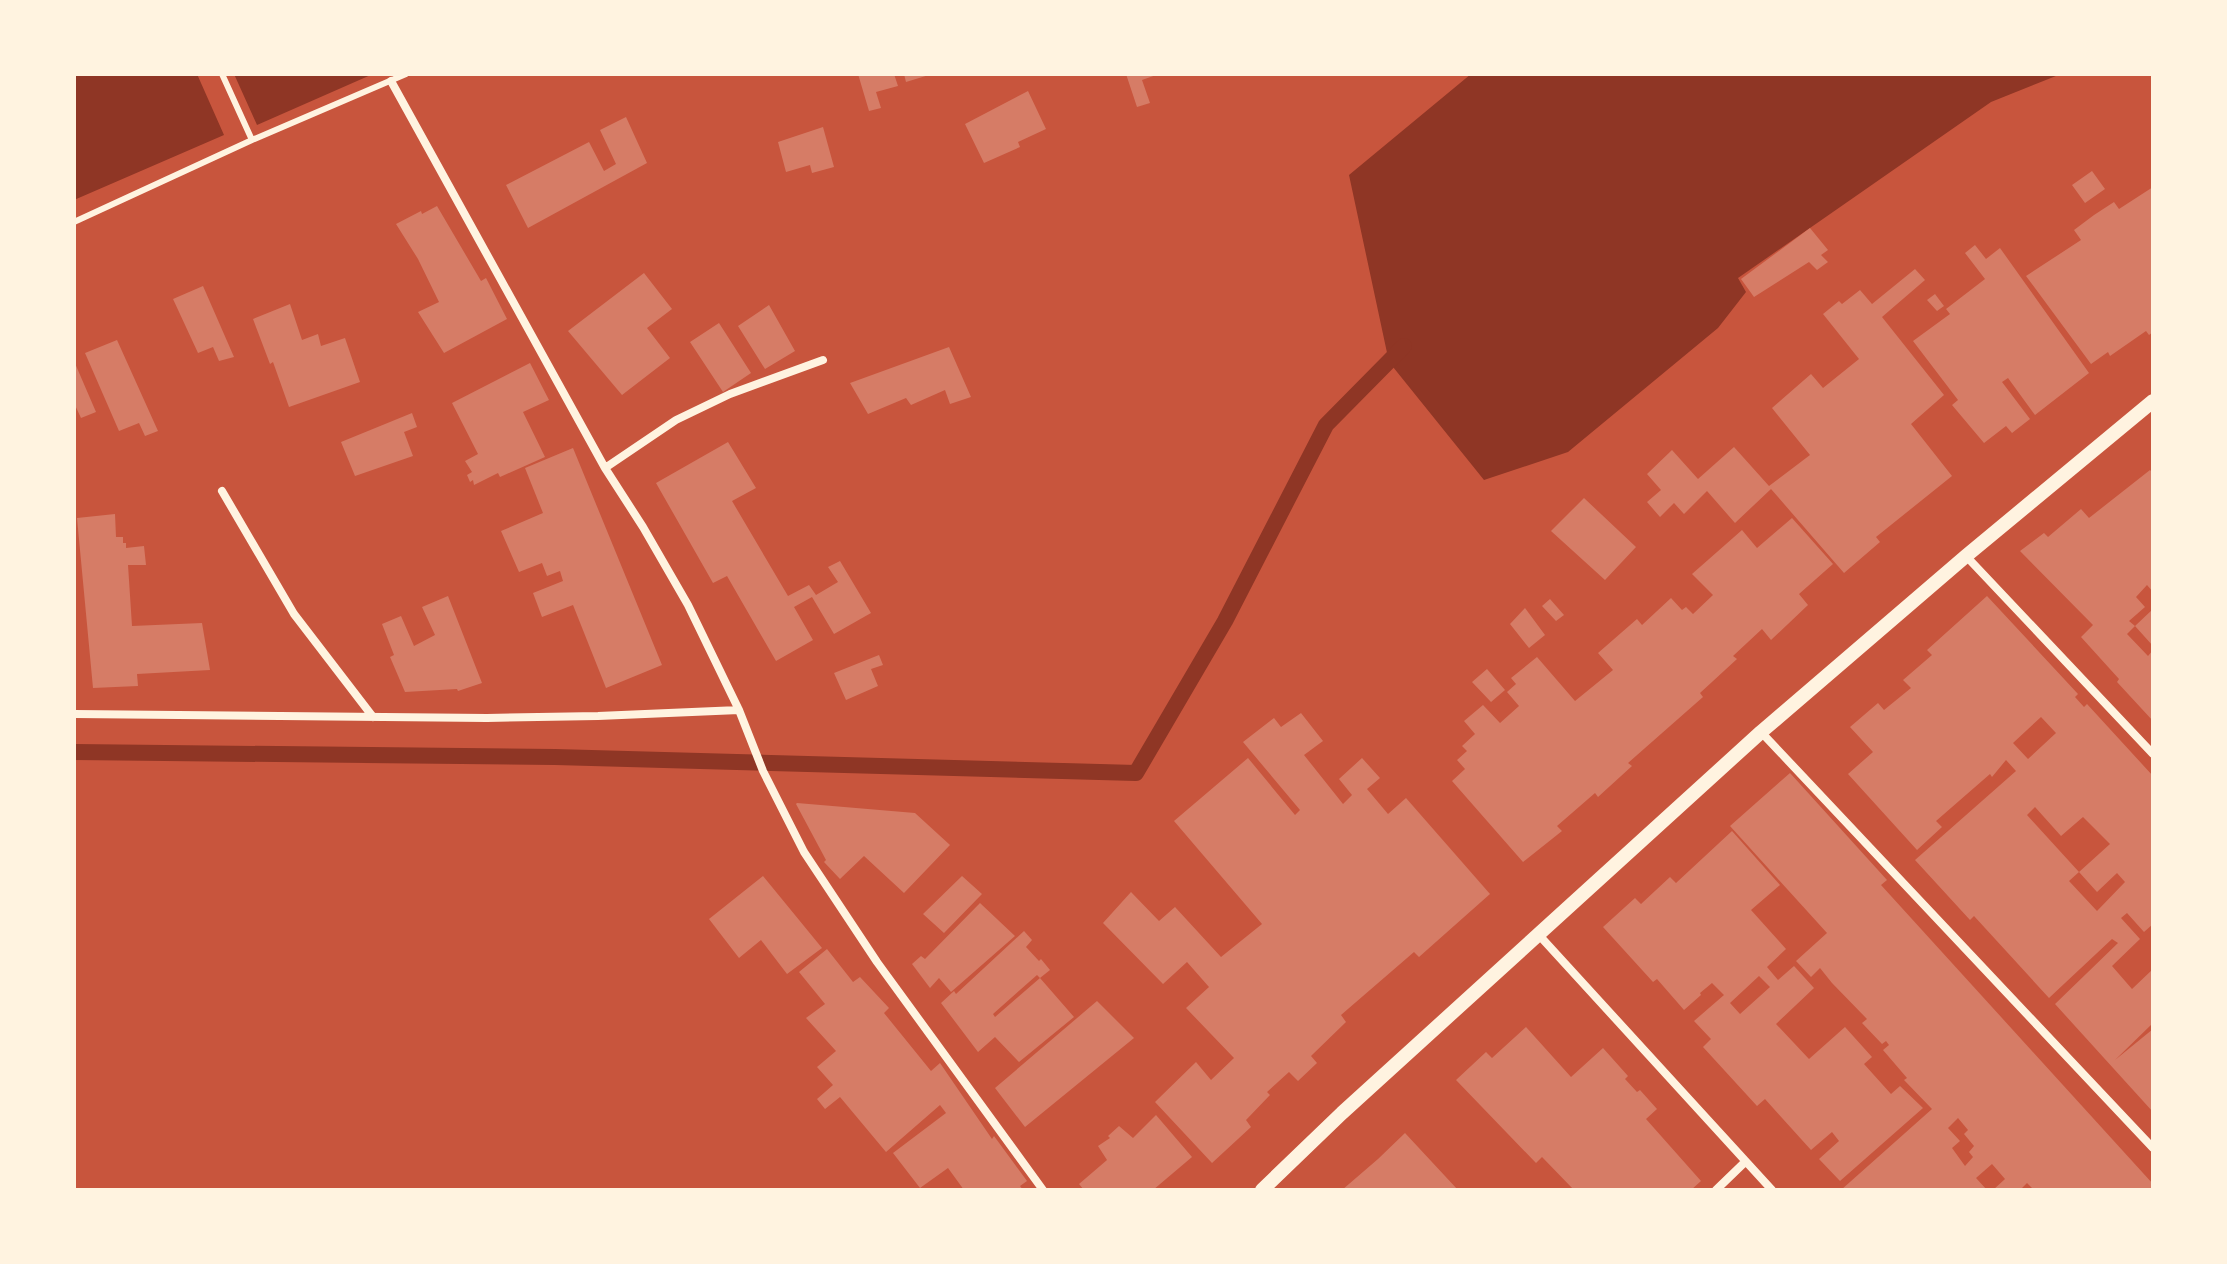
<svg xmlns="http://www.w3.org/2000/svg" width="2227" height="1264" font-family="'Open Sans',sans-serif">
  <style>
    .water { fill: #8f3625 }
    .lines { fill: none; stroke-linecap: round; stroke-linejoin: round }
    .stream { stroke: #8f3625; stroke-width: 16 }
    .building { fill: #d67c66; fill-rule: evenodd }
    .service { stroke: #fff3e0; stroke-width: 6 }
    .minor { stroke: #fff3e0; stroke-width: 8 }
    .tertiary { stroke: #fff3e0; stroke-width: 14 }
  </style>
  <rect width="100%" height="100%" fill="#c8553d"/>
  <path class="water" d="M74 74H197L224 135 74 200Z
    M234 74H373L257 125Z
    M1471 74H2061L1991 102 1738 278 1746 292 1718 328 1568 452 1484 480 1389 362 1349 175Z"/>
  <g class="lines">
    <path class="stream" d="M74 752 555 757 1136 773 1225 621 1326 425 1404 346"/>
  </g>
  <path class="building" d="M858 74H894L898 86 876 92 881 108 869 111Z
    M904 74H929V75L906 82Z
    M1126 74H1159L1142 80 1150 103 1137 107Z
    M1028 91 1046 129 1018 142 1020 147 984 163 965 124Z
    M626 117 647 163 528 228 506 185 589 142 604 171 616 164 600 130Z
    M823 127 834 167 812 173 810 165 786 172 778 142Z
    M2092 171 2105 189 2085 203 2072 185Z
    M2153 187V332L2149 335 2146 331 2110 356 2108 352 2091 364 2026 276 2081 240 2074 230 2094 215 2114 202 2119 209Z
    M437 206 481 281 486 278 507 319 444 353 418 312 439 302 418 259 396 224 421 211 422 214Z
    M1810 228 1828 250 1821 255 1828 262 1817 270 1809 262 1754 297 1741 279Z
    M1975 245 1986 259 2000 248 2089 373 2035 415 2008 378 2002 382 2030 419 2012 433 2006 426 1984 443 1952 405 1958 400 1913 341 1950 314 1946 309 1985 279 1965 253Z
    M1915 269 1925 280 1882 317 1944 395 1911 424 1952 476 1876 537 1880 542 1844 573 1771 489 1735 523 1707 491 1684 514 1674 503 1660 517 1647 502 1661 490 1647 474 1672 450 1698 479 1734 447 1769 486 1810 455 1772 408 1811 374 1823 388 1859 359 1823 314 1839 301 1842 304 1860 290 1872 304Z
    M644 273 672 309 647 328 670 358 622 395 568 331Z
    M203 286 234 357 219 361 213 347 198 353 173 299Z
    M1935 294 1944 306 1937 311 1927 300Z
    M290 304 302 340 318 334 321 346 345 338 360 382 289 407 273 362 270 364 253 319Z
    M769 305 795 351 765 369 738 326Z
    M719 323 751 373 723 392 690 342Z
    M117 340 158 431 145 436 139 423 119 431 85 353Z
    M949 347 971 397 950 404 945 390 911 405 906 398 868 414 850 383Z
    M74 361 96 412 81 418 74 403Z
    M530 363 549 400 523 412 545 457 500 477 498 473 474 485 473 480 470 482 467 475 472 472 465 461 478 454 452 403Z
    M412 413 417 427 404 432 413 456 355 476 341 442Z
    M728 442 756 488 732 501 788 596 809 585 816 595 838 582 828 567 840 561 871 613 834 634 812 597 794 607 813 640 776 661 727 576 713 583 656 483Z
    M573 448 662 665 606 688 573 605 542 617 533 593 563 581 560 571 547 576 542 563 519 572 501 531 543 513 525 468Z
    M2150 470 2153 473V592L2147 585 2136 597 2145 607 2129 621 2135 626 2127 634 2148 656 2153 650V721L2117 682 2119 679 2081 637 2093 625 2020 551 2044 533 2048 537 2081 509 2089 518Z
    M1584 498 1636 547 1605 580 1551 531Z
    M115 514 116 537H123V543H126V548L144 546 146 565H128L132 626 202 623 210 670 137 674 138 686 93 688 77 518Z
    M1792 518 1833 564 1799 594 1808 605 1771 640 1762 629 1733 656 1737 659 1700 693 1703 697 1628 763 1632 766 1598 797 1595 793 1557 826 1562 831 1523 862 1452 781 1465 769 1457 760 1467 751 1462 746 1475 734 1464 721 1483 705 1500 723 1519 706 1507 692 1516 684 1511 678 1537 657 1575 701 1613 670 1598 653 1637 619 1642 625 1671 598 1682 610 1686 607 1693 614 1713 595 1692 574 1742 530 1757 548Z
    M448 596 482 683 458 691 457 689 405 692 390 657 394 655 382 624 401 616 414 646 435 635 422 607Z
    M1987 596 2078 694 2075 697 2084 707 2087 704 2153 776V924L2144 932 2127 913 2121 918 2140 939 2112 966 2132 989 2153 969V1023L2115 1060 2153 1029V1112L2055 1004 2118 943 2112 939 2049 998 1974 916 1970 920 1915 860 2016 771 2006 760 1992 777 1990 774 1936 821 1942 827 1917 850 1848 774 1873 752 1850 727 1878 703 1884 710 1911 688 1903 680 1932 655 1927 650ZM2041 717 2056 733 2028 759 2013 743ZM2035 807 2061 836 2083 817 2110 844 2079 872 2097 892 2117 873 2125 882 2097 911 2069 881 2079 872 2027 815Z
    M1550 599 1564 615 1556 621 1542 606Z
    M1525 608 1545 635 1529 648 1510 624Z
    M2153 609V646L2135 626Z
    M879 655 883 665 871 669 878 686 846 700 834 673Z
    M1487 669 1505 690 1491 702 1472 682Z
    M1301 713 1323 741 1304 755 1343 804 1352 795 1339 779 1362 758 1380 778 1367 789 1388 814 1406 798 1490 894 1419 957 1414 952 1341 1015 1346 1022 1311 1056 1317 1063 1298 1081 1289 1072 1267 1092 1270 1095 1246 1120 1251 1127 1212 1163 1155 1102 1196 1062 1211 1080 1234 1058 1186 1008 1209 987 1187 962 1163 984 1103 923 1131 892 1159 921 1175 907 1221 957 1262 924 1174 821 1248 758 1295 815 1300 810 1243 742 1274 718 1281 727Z
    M1790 773 1887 880 1881 885 2153 1184V1190H2034L2027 1183 2020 1190H1993L2005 1179 1992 1164 1976 1178 1987 1190H1841L1932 1109 1904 1080 1907 1078 1883 1050 1889 1045 1886 1041 1882 1044 1862 1023 1867 1019 1832 983 1820 968 1811 977 1796 961 1827 933 1730 826ZM1958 1118 1968 1130 1964 1134 1974 1146 1969 1152 1973 1157 1965 1166 1952 1148 1960 1141 1948 1128Z
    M797 803 915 813 950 845 904 893 864 856 840 879 824 862 826 860 796 804Z
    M1732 831 1780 885 1751 910 1786 949 1767 967 1778 980 1794 966 1814 988 1776 1024 1809 1059 1845 1027 1872 1057 1864 1064 1891 1094 1900 1086 1923 1108 1840 1181 1819 1159 1839 1141 1832 1132 1811 1150 1765 1099 1757 1106 1703 1047 1711 1039 1694 1021 1724 995 1712 983 1700 993 1701 995 1684 1010 1657 979 1653 982 1603 927 1635 898 1641 904 1670 877 1676 883ZM1759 976 1770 987 1740 1014 1730 1003Z
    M763 876 822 948 787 974 761 940 739 958 709 919Z
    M962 876 982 894 944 933 923 914Z
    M980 903 1015 936 951 992 939 978 930 988 912 964 921 956 925 959Z
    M1024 931 1032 940 1026 947 1039 961 1041 959 1050 970 1040 978 1037 975 993 1014 995 1017 1040 978 1074 1017 1019 1062 995 1037 978 1052 941 1003 954 991 956 994Z
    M827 949 853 982 860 977 889 1008 884 1013 931 1071 940 1063 992 1139 994 1136 1027 1181 1020 1186 1023 1190H964L948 1168 920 1188 893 1153 946 1113 940 1105 886 1152 840 1097 825 1109 817 1099 833 1085 817 1067 836 1051 806 1018 825 1004 799 972Z
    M1097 1001 1134 1038 1025 1127 995 1088Z
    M1526 1027 1571 1077 1603 1048 1628 1076 1625 1079 1637 1092 1640 1090 1657 1109 1646 1119 1701 1181 1691 1190H1574L1542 1157 1536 1163 1456 1080 1486 1052 1492 1058Z
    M1156 1115 1192 1157 1153 1190H1084L1079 1184 1107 1160 1098 1146 1110 1138 1108 1136 1119 1126 1133 1138Z
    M1405 1133 1458 1190H1342L1378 1159Z"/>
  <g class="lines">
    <path class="service" d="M222 74 252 140
      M74 222 252 140 406 74"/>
    <path class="minor" d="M391 81 605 468 643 527 688 605 739 710 763 771 804 852 877 962 1043 1190
      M605 468 676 420 730 394 823 360
      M222 491 294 614 373 717
      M1966 556 2153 754
      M74 714 487 718 598 716 739 710
      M1761 732 2153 1148
      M1538 934 1772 1190
      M1716 1190 1745 1162"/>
    <path class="tertiary" d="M1262 1190 1342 1113 1761 732 1966 556 2153 401"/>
  </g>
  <rect width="2227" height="1264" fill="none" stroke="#fff3e0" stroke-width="152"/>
</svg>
